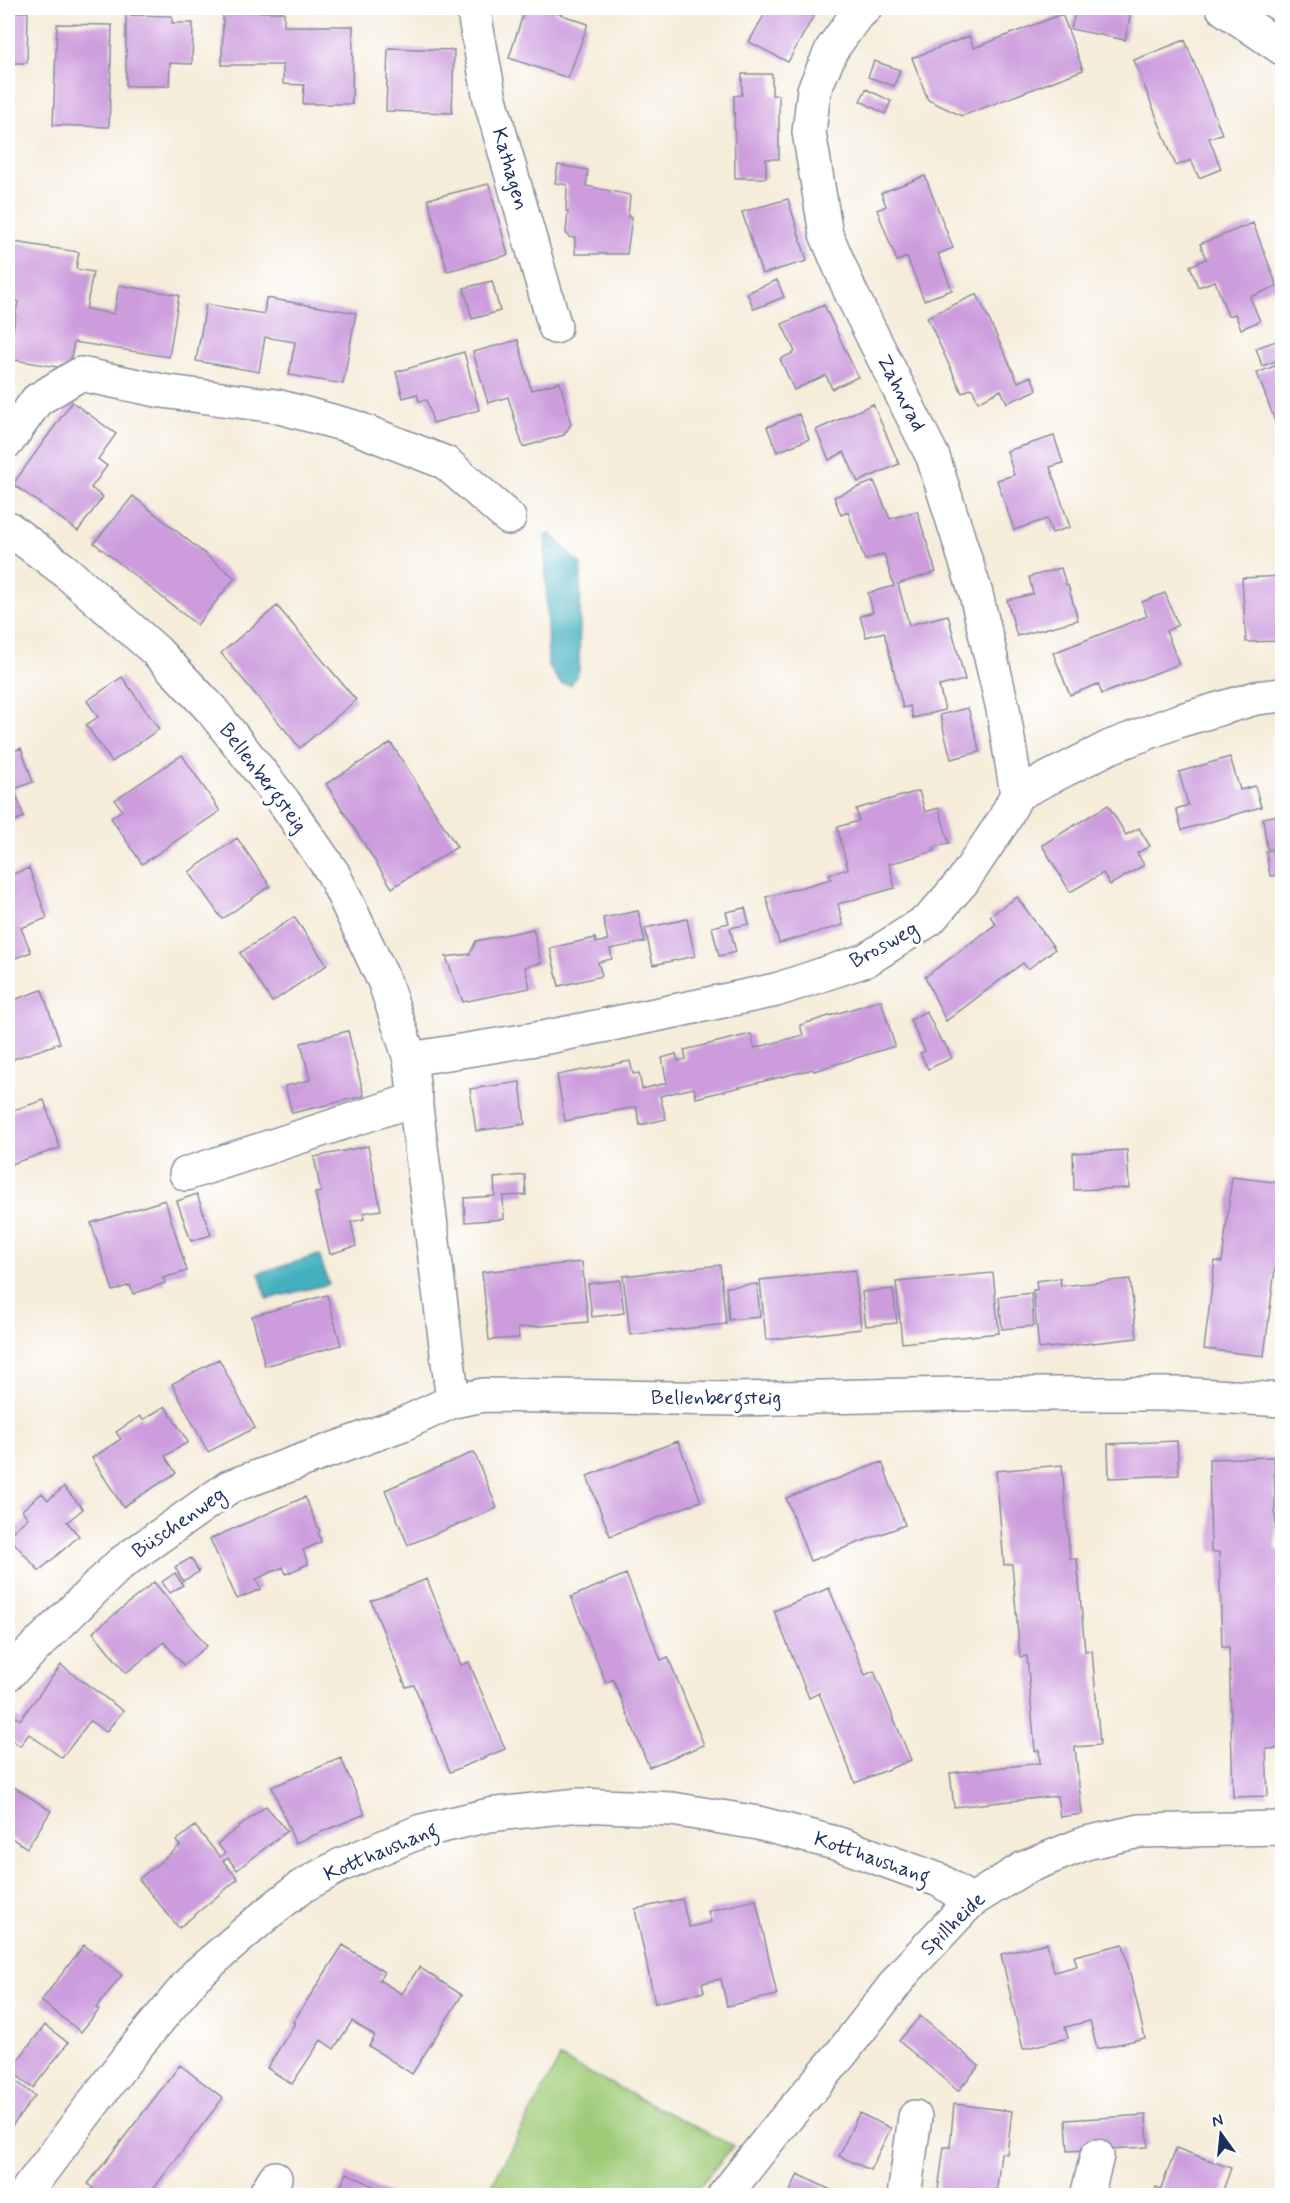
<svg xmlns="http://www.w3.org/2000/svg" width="1290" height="2203" font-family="Mynerve,sans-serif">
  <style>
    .green { fill: #a0cc79; stroke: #5e7e6c; stroke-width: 1.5 }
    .water { fill: #42b0be; stroke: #2e708e; stroke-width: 1.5 }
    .building { fill: #cc9cdd }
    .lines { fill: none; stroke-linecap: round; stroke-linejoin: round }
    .minor-casing { stroke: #888e9c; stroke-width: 36 }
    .minor { stroke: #fff; stroke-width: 33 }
    .labels { text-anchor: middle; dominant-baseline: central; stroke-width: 6; stroke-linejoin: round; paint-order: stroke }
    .street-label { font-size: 21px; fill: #1b2f5e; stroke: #fff }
  </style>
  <rect width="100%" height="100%" fill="#fff"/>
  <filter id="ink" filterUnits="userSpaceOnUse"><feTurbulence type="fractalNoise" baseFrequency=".0167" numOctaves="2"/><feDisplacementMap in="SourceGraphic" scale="12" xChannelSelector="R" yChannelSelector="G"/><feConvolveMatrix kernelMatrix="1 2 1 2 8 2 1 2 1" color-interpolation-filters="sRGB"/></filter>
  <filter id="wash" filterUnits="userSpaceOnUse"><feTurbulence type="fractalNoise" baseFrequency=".008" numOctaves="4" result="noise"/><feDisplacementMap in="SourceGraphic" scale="24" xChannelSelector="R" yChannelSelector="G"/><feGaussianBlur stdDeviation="1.35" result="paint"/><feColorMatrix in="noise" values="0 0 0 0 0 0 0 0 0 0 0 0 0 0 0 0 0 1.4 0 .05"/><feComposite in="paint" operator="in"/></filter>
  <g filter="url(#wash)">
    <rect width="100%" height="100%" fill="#f5ecd9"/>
    <path class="green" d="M560 2058 733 2146 692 2195H486Z"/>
    <path class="water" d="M551 534 581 565 579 671 571 685 561 684 548 666 545 536Z
      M319 1255 329 1284 267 1299 259 1273Z"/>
    <g id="blocks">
      <path class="building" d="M525 8H555L554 12 588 24 568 78 509 58Z
        M768 8H818L788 62 749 42Z
        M1076 8H1132L1125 40 1071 29Z
        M223 11 284 12V26H353L352 104H303L304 85 283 84V65H222Z
        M8 12H28L27 63H8Z
        M1062 14 1083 70 962 116 928 100 912 58 969 36 974 48Z
        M126 15 172 16V23H193L192 64 170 63 169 86H126Z
        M57 24 112 25 109 127 53 125Z
        M1185 40 1222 134 1209 138 1221 169 1199 178 1191 160 1176 166 1134 60Z
        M388 48 454 50 452 113 386 111Z
        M874 61 900 70 894 86 868 77Z
        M742 74H772V95H779V159H766V178H735L734 96 742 95Z
        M866 89 891 101 885 114 860 101Z
        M558 165 588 170 586 186 630 195 628 217H632L627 254H575V238L569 237 566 233 568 211H566L567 185 555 183Z
        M925 176 953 248 938 254 952 290 924 300 907 257 897 261 877 210 886 206 881 193Z
        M489 184 508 255 447 271 428 199Z
        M788 199 807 261 762 274 742 212Z
        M1253 223 1277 286 1250 297 1260 321 1241 329 1235 314 1228 316 1215 281 1198 287 1190 266 1206 259 1200 244Z
        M14 242 79 252 76 269 93 272 86 309 114 314 119 285 179 295 169 357 74 342 69 369 8 359 18 301 8 299V279Z
        M777 280 784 297 754 309 747 293Z
        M492 281 500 311 472 319 464 288Z
        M977 294 1018 382 1031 376 1037 390 1007 403 1001 390 978 402 972 388 962 393 927 317Z
        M266 298 356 313 343 384 289 375 295 342 265 337 259 372 196 361 206 304 264 314Z
        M824 305 858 377 832 389 826 375 794 390 780 359 795 352 782 324Z
        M1282 339V359L1262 366 1256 348Z
        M518 340 531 390 560 382 571 424 564 435 523 447 508 397 488 403 473 352Z
        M464 352 479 410 433 423 427 400 419 401 417 394 403 398 396 372Z
        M1282 363V440L1257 373Z
        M72 402 116 434 98 459 107 466 91 488 103 497 78 531 13 484Z
        M873 404 899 464 858 482 844 452 829 460 816 430Z
        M799 414 809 439 777 452 767 427Z
        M1054 436 1063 463 1050 467 1070 527 1052 533 1047 519 1014 530 997 480 1014 475 1007 451Z
        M874 481 890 519 917 511 936 572 898 584 909 625 948 615 965 680 939 686 945 710 913 718 910 706 903 708 884 632 866 637 860 616 873 612 868 593 894 586 884 554 865 560 848 512 841 515 834 497Z
        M133 496 235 578 197 625 94 543Z
        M1061 568 1066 585H1068L1078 620 1017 636 1007 600 1033 594 1029 577Z
        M1282 576V641L1246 642 1242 578Z
        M1165 593 1178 625 1166 631 1179 664 1102 694 1098 684 1070 695 1053 653 1147 616 1142 602Z
        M277 606 356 700 300 748 221 653Z
        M8 618 15 637 8 640Z
        M122 677 159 729 112 762 86 725 98 717 87 701Z
        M968 708 980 752 951 759 940 715Z
        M391 743 457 847 392 888 326 784Z
        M21 748 33 782 14 789 24 817 8 824V753Z
        M182 755 220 811 142 864 111 818 122 810 115 800Z
        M1230 757 1240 790 1255 786 1261 807 1182 830 1176 809 1188 805 1179 772Z
        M919 791 925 812 939 808 949 843 934 847 935 851 889 864 895 888 838 904 843 925 779 943 766 897 831 879 829 874 848 869 837 827 859 821 856 809Z
        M1108 805 1126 835 1139 828 1150 846 1137 853 1144 865 1110 885 1103 873 1070 892 1042 845Z
        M1279 815H1282V847L1267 849 1263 818Z
        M237 838 270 886 222 919 189 872Z
        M1282 850V875L1270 876 1266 851Z
        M29 868 47 918 21 928 31 952 8 961V876Z
        M1017 897 1055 949 1028 969 1023 963 946 1021 925 977 996 924 990 916Z
        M745 908 749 924 730 928 736 952 719 956 712 927 729 923 726 912Z
        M638 911 645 942 610 949 612 959 598 962 602 976 559 986 550 948 595 938 596 943 608 940 603 918Z
        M294 917 327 965 272 1002 240 953Z
        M687 919 695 956 653 965 645 928Z
        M533 929 541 963 525 967 530 988 463 1002 446 957 470 954 476 941Z
        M42 990 60 1043 8 1061V1002Z
        M881 1000 895 1046 814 1071 813 1069 797 1073 696 1098 694 1088 660 1096 666 1119 640 1125 636 1107 565 1121 557 1075 630 1061 633 1074 639 1073 642 1089 658 1085 667 1083 662 1058 676 1054 678 1061 686 1059 684 1050 751 1034 755 1048 803 1035 800 1025Z
        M926 1011 942 1043 944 1042 952 1058 928 1069 920 1053 925 1051 910 1020Z
        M348 1031 364 1096 292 1113 285 1086 310 1080 301 1043Z
        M520 1082 525 1124 476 1131 470 1089Z
        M44 1100 60 1148 8 1165V1112Z
        M368 1146 381 1210 363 1213 364 1219 351 1222 356 1246 330 1254 315 1193 321 1192 314 1157Z
        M1127 1150 1129 1188 1074 1190 1073 1153Z
        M525 1175 526 1195 503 1196 504 1219 465 1222 464 1198 495 1196 494 1178Z
        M1232 1177 1282 1183V1270L1275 1269 1264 1356 1204 1349 1215 1261 1222 1262Z
        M197 1194 211 1235 191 1241 177 1201Z
        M165 1200 187 1271 163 1278 165 1283 133 1294 130 1285 113 1291 91 1223Z
        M582 1262 588 1322 518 1328 519 1338 489 1340 482 1272Z
        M720 1265 726 1324 630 1335 623 1276Z
        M855 1270 861 1329 766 1340 760 1280Z
        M993 1273 999 1333 902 1343 896 1282Z
        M1060 1278 1061 1286 1130 1279 1137 1338 1039 1349 1033 1290H1037L1036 1281Z
        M620 1280 624 1313 592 1317 588 1284Z
        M757 1284 760 1317 729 1320 726 1287Z
        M893 1289 897 1323 866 1326 862 1292Z
        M1031 1293 1034 1326 1002 1329 999 1297Z
        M327 1295 341 1345 265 1366 252 1316Z
        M219 1359 255 1428 208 1452 172 1384Z
        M165 1406 188 1442 165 1456 176 1473 123 1507 92 1458 121 1439 116 1432 140 1416 143 1420Z
        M678 1441 701 1501 610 1536 587 1476Z
        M1177 1441 1179 1475 1109 1478 1108 1444Z
        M474 1452 497 1508 408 1545 385 1490Z
        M1274 1457 1276 1550H1282V1748L1266 1749 1268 1796 1233 1797 1229 1647H1222L1219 1552H1211L1209 1459Z
        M882 1462 905 1525 810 1561 786 1498Z
        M1062 1465 1070 1559H1077L1085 1651 1092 1650 1100 1745 1075 1747 1082 1814 1060 1817 1057 1796 954 1807 950 1773 1040 1763 1039 1750 1035 1751 1027 1656 1020 1657 1012 1564 1004 1565 996 1471Z
        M64 1487 83 1509 67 1522 79 1536 39 1571 11 1539 8 1542V1524L13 1531 28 1518 22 1510 42 1493 48 1500Z
        M305 1497 320 1532 318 1533 321 1542 303 1550 308 1564 286 1574 283 1567 256 1579 261 1589 237 1599 210 1539Z
        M191 1558 199 1572 183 1581 175 1567Z
        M175 1573 183 1585 170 1593 162 1582Z
        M626 1574 661 1660 668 1657 704 1745 649 1767 613 1679 606 1683 571 1597Z
        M427 1579 461 1665 469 1662 505 1749 450 1772 414 1685 406 1687 371 1601Z
        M154 1582 207 1646 183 1665 164 1642 126 1673 93 1632Z
        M829 1588 865 1675 874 1671 911 1760 855 1783 819 1693 809 1698 774 1611Z
        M61 1665 123 1711 106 1732 90 1721 62 1758 29 1734 20 1746 8 1737V1726L15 1716 20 1720Z
        M341 1758 365 1814 295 1843 272 1787Z
        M8 1783 51 1811 27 1848 8 1836Z
        M266 1806 287 1831 237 1870 228 1858 223 1861 238 1879 179 1928 139 1879 180 1846 176 1841 195 1826 220 1857 225 1853 217 1844Z
        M682 1899 689 1927 711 1922 708 1911 756 1900 777 1995 727 2006 721 1979 702 1983 704 1992 655 2003 635 1909Z
        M1047 1943 1054 1972 1077 1966 1074 1956 1123 1944 1145 2038 1097 2049 1090 2021 1065 2027 1068 2038 1023 2049 1001 1954Z
        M84 1945 122 1975 96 2008 99 2010 81 2032 41 2001Z
        M343 1945 384 1972 379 1980 402 1994 419 1967 462 1995 412 2074 369 2046 375 2036 352 2021 334 2049 321 2040 292 2084 267 2068 295 2023 293 2022Z
        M920 2016 979 2066 958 2091 899 2041Z
        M45 2025 68 2043 33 2088 10 2070Z
        M180 2065 223 2098 148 2196H102L88 2184Z
        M8 2075 35 2096 8 2131Z
        M954 2104 1012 2111 1007 2154 1001 2153 996 2196H933L934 2189 938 2190 944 2147H950Z
        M859 2113 891 2128 870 2170 839 2156Z
        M1146 2115 1148 2147 1068 2151 1066 2120Z
        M1176 2148 1231 2168 1221 2196H1153L1156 2187 1161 2189Z
        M347 2173 393 2196H336Z
        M798 2174 843 2196H788Z"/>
    </g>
  </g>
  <g filter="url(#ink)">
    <use href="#blocks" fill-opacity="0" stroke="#888e9c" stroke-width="1.5"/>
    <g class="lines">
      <defs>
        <path id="minor" d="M473 8 490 99 555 327
          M865 8 855 17 832 49 814 90 809 132 826 234 851 293 933 457 976 594 1003 709 1017 794
          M1223 8 1282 48
          M8 441 37 400 80 374 162 391 276 406 354 427 446 463 509 518
          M8 528 64 570 156 651 211 709 284 802 333 873 385 983 410 1059 453 1401
          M410 1059 548 1037 776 990 866 960 930 919 963 881 1004 820 1017 794 1110 747 1178 721 1256 698 1282 695
          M186 1174 416 1099
          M8 1674 120 1564 229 1487 403 1424 453 1401 484 1395 735 1399 955 1394H1181L1282 1400
          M23 2196 131 2053 196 1975 268 1913 301 1887 341 1865 421 1831 489 1815 579 1805 672 1809 758 1823 839 1844 939 1880 971 1901
          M264 2196 275 2178
          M724 2196 777 2129 841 2054 906 1970 971 1901 1024 1868 1086 1843 1140 1831 1282 1828
          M904 2196 915 2117
          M1087 2196 1097 2156"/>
      </defs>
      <use href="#minor" class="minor-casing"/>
      <use href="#minor" class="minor"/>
    </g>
  </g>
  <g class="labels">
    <g class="street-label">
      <text transform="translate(510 169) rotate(74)">Kathagen</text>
      <text transform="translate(901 393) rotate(63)">Zahnrad</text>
      <text transform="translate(263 778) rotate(53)">Bellenbergsteig</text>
      <text transform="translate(884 945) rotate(-29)">Brosweg</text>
      <text x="716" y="1398">Bellenbergsteig</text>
      <text transform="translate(179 1523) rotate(-35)">Büschenweg</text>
      <text transform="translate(381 1852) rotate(-23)">Kotthaushang</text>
      <text transform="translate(872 1858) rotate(19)">Kotthaushang</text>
      <text transform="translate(953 1924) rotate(-44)">Spillheide</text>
    </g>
  </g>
  <rect width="1290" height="2203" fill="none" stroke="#fff" stroke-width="30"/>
  <g transform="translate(1221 2134) rotate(345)" stroke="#ffffff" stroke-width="4.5" paint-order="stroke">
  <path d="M0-4.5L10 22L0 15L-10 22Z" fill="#1b2f5e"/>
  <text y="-9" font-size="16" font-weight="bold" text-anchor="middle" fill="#1b2f5e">N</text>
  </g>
</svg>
